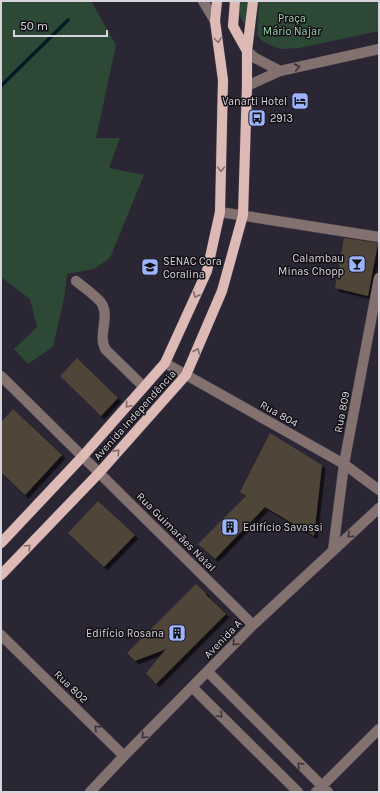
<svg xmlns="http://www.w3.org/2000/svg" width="380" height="793" font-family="Karla,sans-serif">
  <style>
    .green { fill: #2e4836 }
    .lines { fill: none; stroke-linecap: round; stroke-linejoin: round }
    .stream { stroke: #001d25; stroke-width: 3.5 }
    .building { fill: #4f4438; filter: url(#shadow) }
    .minor-casing { stroke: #47424e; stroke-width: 11 }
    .major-casing { stroke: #47424e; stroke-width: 11 }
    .minor { stroke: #837170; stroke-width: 10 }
    .major { stroke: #debab7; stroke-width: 10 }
    .oneway { stroke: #836e6f }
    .oneway2 { stroke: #3a3236 }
    .labels { text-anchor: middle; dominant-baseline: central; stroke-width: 3; stroke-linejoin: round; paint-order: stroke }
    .park-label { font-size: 11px; fill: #9dd5ae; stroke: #131016 }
    .poi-label { font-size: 11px; fill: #d7d4dc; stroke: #131016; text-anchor: end }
    .street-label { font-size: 11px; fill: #d7d4dc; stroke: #131016 }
  </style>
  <defs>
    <filter id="shadow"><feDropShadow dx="3.5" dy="3.5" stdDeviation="0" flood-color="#0009"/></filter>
  </defs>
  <rect width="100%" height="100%" fill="#2b2633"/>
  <path class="green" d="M1 1H91L116 45 96 138H120L109 168 144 175 110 258 94 269 67 274 64 299 53 347 28 364 14 349 37 327 30 299 1 277Z
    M236 1H251L248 31 236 9Z
    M259 1H379V31L299 48 281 49 270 45 261 40 257 34Z"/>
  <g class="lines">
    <path class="stream" d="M1 86 68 20"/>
  </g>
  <path class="building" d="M344 238 378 243 368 296 335 288Z
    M77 358 118 398 101 416 60 376Z
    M13 409 62 455 25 495 1 472V422Z
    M270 433 322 465 314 536 265 507 215 559 198 544 246 496 240 492Z
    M98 501 135 535 104 567 68 533Z
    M196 584 206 593 205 594 226 614 156 684 146 673 166 649 135 661 127 653Z"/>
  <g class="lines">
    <defs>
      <path id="minor" d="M203 1 215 21
        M247 51 255 58 280 71
        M247 86 280 71 379 49
        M220 212 379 237
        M76 281C82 286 99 298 102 304 110 318 97 336 106 350L144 387
        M165 363 344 464 379 490
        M1 376 253 625
        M333 551 344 464 379 278
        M1 635 124 756
        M208 672 328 792
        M192 687 298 792
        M90 792 124 756 253 625 379 508
        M316 792 379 729"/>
      <path id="major" d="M235 1 233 26 247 51
        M1 543 82 457 165 363 207 271 220 212 223 80 215 21 217 1
        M1 575 99 473 186 375 222 291 243 215 247 86V51L253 1"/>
    </defs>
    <use href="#minor" class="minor-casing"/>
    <use href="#major" class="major-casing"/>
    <use href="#minor" class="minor"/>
    <use href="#major" class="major"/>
  </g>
  <defs><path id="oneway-chevron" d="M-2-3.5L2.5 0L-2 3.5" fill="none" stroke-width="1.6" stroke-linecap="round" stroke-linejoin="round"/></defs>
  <g class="oneway">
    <use href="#oneway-chevron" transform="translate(218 40) rotate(82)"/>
    <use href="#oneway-chevron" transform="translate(221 169) rotate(91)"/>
    <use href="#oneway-chevron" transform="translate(196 295) rotate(115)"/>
    <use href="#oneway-chevron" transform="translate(197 351) rotate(-67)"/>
    <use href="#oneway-chevron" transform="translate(128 405) rotate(131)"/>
    <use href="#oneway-chevron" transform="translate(117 452) rotate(-48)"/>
    <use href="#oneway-chevron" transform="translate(28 547) rotate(-46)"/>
  </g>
  <g class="oneway2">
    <use href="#oneway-chevron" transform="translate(297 67) rotate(-13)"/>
    <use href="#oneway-chevron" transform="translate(350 535) rotate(137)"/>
    <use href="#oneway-chevron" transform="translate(235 643) rotate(134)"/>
    <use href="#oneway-chevron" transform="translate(220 715) rotate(45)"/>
    <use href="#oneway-chevron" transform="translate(97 728) rotate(-136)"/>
    <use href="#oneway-chevron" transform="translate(144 736) rotate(135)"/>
    <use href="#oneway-chevron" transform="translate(300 765) rotate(-135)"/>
  </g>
  <defs>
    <symbol id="hotel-square" viewBox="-11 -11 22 22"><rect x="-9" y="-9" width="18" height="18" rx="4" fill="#9db4fd" stroke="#131016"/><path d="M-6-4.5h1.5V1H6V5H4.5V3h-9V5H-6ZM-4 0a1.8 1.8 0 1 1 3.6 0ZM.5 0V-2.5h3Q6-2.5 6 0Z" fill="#111"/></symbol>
    <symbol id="bus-square" viewBox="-11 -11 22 22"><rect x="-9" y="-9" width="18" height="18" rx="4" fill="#9db4fd" stroke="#131016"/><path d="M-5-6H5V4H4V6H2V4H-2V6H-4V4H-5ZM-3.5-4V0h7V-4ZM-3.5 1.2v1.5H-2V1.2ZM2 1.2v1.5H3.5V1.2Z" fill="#111"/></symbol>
    <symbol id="bar-square" viewBox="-11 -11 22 22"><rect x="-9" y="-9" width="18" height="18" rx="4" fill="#9db4fd" stroke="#131016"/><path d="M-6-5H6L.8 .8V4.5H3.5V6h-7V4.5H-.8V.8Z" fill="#111"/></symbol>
    <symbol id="university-square" viewBox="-11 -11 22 22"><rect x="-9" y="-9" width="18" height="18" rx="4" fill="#9db4fd" stroke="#131016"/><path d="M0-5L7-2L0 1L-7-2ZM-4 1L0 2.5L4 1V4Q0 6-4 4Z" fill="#111"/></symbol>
    <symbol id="building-square" viewBox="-11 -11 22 22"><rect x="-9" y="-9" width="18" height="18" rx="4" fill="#9db4fd" stroke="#131016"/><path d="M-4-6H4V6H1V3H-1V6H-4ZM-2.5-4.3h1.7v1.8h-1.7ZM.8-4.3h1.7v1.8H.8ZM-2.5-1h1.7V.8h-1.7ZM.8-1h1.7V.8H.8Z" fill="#111"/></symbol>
  </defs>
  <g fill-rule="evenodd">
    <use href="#hotel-square" x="290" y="91" width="20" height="20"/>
    <use href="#bus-square" x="247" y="108" width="20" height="20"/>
    <use href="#bar-square" x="347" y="254" width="20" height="20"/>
    <use href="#university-square" x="140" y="257" width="20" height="20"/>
    <use href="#building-square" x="220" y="517" width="20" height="20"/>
    <use href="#building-square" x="167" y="623" width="20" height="20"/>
  </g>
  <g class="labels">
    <g class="park-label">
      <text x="292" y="18">Praça<tspan x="292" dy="13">Mário Najar</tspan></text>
    </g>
    <g class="poi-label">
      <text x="287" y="101">Vanarti Hotel</text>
      <text x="270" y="118" text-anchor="start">2913</text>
      <text x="344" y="258">Calambau<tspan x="344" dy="13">Minas Chopp</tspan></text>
      <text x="163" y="261" text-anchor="start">SENAC Cora<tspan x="163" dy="13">Coralina</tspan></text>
      <text x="243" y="527" text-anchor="start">Edifício Savassi</text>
      <text x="164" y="633">Edifício Rosana</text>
    </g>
    <g class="street-label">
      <text transform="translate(342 412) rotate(-79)">Rua 809</text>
      <text transform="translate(279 414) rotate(30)">Rua 804</text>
      <text transform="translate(135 415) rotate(-48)">Avenida Independência</text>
      <text transform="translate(176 532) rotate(45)">Rua Guimarães Natal</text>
      <text transform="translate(223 639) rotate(-46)">Avenida A</text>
      <text transform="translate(71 687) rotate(44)">Rua 802</text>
    </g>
  </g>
  <rect width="380" height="793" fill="none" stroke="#d7d4dc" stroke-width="4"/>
  <path d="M14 30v6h93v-6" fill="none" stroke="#d7d4dc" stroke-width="2"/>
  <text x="20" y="30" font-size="12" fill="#d7d4dc" stroke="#131016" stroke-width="3" paint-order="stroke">50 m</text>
</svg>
